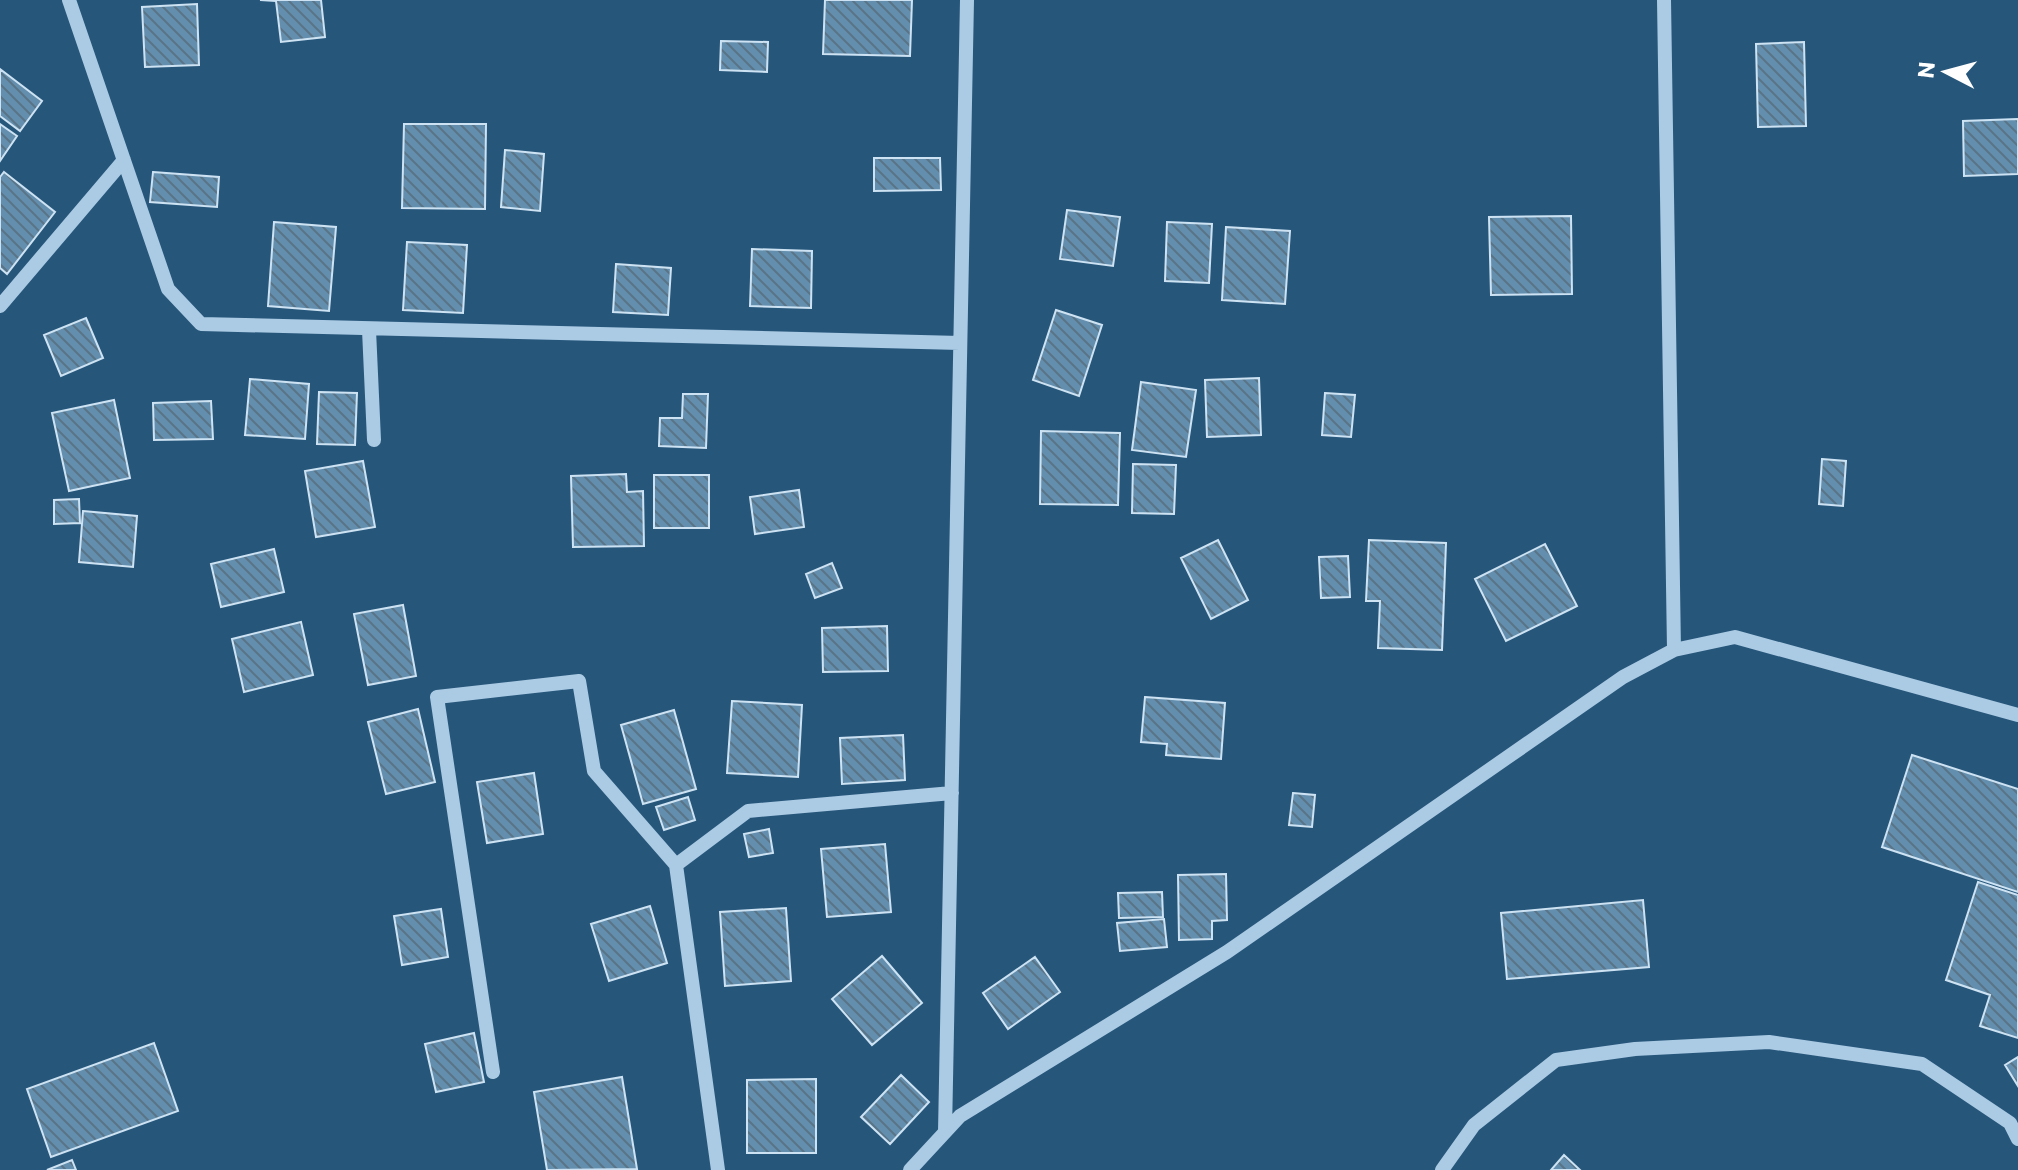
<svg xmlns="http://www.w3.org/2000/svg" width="2018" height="1170" font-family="Commissioner,sans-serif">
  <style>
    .building { fill: url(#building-back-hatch); stroke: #cde3f3; stroke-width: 2 }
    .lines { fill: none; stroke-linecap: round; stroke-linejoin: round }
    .minor { stroke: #abcbe4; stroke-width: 14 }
  </style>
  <defs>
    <pattern id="building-back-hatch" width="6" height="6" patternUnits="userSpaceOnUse" patternTransform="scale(2)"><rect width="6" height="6" fill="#638eae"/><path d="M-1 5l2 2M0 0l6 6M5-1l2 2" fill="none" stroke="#5a7487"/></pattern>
  </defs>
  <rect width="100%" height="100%" fill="#27567b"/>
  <path class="building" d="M260 0H321L325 37 281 42 276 1Z
    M825 0H912L910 56 823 54Z
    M197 4 199 65 145 67 142 7Z
    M721 41 768 42 767 72 720 70Z
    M1804 42 1806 126 1758 127 1756 44Z
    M0 69 42 101 20 131 0 116Z
    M2018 119V174L1964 176 1963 121Z
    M0 124 17 136 0 161Z
    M404 124H486L485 209 402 208Z
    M505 150 544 154 540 211 501 207Z
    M874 158H940L941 190 874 191Z
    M4 172 55 212 7 274 0 268V177Z
    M153 172 219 177 217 207 150 202Z
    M1067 210 1120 217 1113 266 1060 259Z
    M1571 216 1572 294 1491 295 1489 217Z
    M274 222 336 227 329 311 268 306Z
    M1167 222 1212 224 1209 283 1165 281Z
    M1226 227 1290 231 1285 304 1222 300Z
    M407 242 467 245 463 313 403 310Z
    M752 249 812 251 811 308 750 306Z
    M616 264 671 268 668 315 613 312Z
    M1056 310 1102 325 1079 396 1033 380Z
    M86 318 103 358 61 376 44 335Z
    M1259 378 1261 435 1207 437 1205 380Z
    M250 379 309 384 305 439 245 435Z
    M1141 382 1196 390 1186 457 1132 450Z
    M319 392 357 393 355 445 317 444Z
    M1325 393 1355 395 1351 437 1322 435Z
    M683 394H708L706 448 659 446 660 418H682Z
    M114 400 130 478 69 491 52 413Z
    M211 401 213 439 154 440 153 403Z
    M1041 431 1120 433 1118 505 1040 504Z
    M1822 459 1846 461 1843 506 1819 504Z
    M363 461 375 527 316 537 305 471Z
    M1133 464 1176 465 1174 514 1132 513Z
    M626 474 627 492 643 491 644 546 573 547 571 476Z
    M654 475H709V528H654Z
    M799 490 804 527 755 534 750 497Z
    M79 499 80 523 54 524V500Z
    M83 511 137 516 133 567 79 562Z
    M1218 540 1248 600 1211 619 1181 558Z
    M1369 540 1446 543 1442 650 1378 648 1380 601H1366Z
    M1545 544 1577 606 1506 641 1475 579Z
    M274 549 284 592 221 607 211 564Z
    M1348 556 1350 597 1321 598 1319 557Z
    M832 563 842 588 815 598 806 574Z
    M403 605 416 676 368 685 354 614Z
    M301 622 313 675 244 692 232 639Z
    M887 626 888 671 823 672 822 628Z
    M1145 697 1225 703 1221 759 1166 755 1167 744 1141 742Z
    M732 701 802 705 798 777 727 773Z
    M418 709 435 782 386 794 368 722Z
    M674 710 696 789 643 804 621 725Z
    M903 735 905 780 842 784 840 738Z
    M1912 755 2018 789V892L1882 847Z
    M534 773 543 834 487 843 477 782Z
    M1293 793 1315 795 1312 827 1289 825Z
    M688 797 695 820 664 830 656 807Z
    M769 829 773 853 749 857 744 834Z
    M885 844 891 912 827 917 821 849Z
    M1226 874 1227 920 1212 921V939L1179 940 1178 875Z
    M1978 882 2018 895V1038L1980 1026 1990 995 1946 980Z
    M1162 892 1163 917 1119 918 1118 893Z
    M1643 900 1649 967 1507 979 1501 913Z
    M650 906 667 963 609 981 591 924Z
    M786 908 791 981 725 986 720 912Z
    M441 909 448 957 402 965 394 916Z
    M1164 919 1167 947 1120 951 1117 923Z
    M882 956 922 1003 872 1045 832 999Z
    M1035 957 1060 992 1008 1029 983 993Z
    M474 1033 484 1082 436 1092 425 1044Z
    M154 1043 178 1111 51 1157 27 1089Z
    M2018 1057V1086L2005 1065Z
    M901 1075 929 1102 890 1144 861 1117Z
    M622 1077 637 1169 547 1170 534 1092Z
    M816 1079V1153H747V1080Z
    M1564 1155 1580 1170H1551Z
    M72 1160 76 1170H47Z"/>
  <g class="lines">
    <path class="minor" d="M69 0 168 289 201 324 960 343
      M1664 0 1674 650
      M0 306 124 160
      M369 330 374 440
      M676 865 748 811 952 793
      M493 1072 437 697 579 681 594 771 676 865 718 1170
      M945 1132 967 0
      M910 1170 960 1116 1227 952 1623 677 1674 650 1735 637 2018 715
      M1442 1170 1474 1125 1556 1060 1635 1049 1769 1042 1922 1064 2010 1123 2018 1139"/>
  </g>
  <g transform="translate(1946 72) rotate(276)" stroke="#27567b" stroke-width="6" paint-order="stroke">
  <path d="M0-6L14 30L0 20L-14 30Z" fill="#ffffff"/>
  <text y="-12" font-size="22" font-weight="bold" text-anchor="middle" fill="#ffffff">N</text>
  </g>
</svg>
